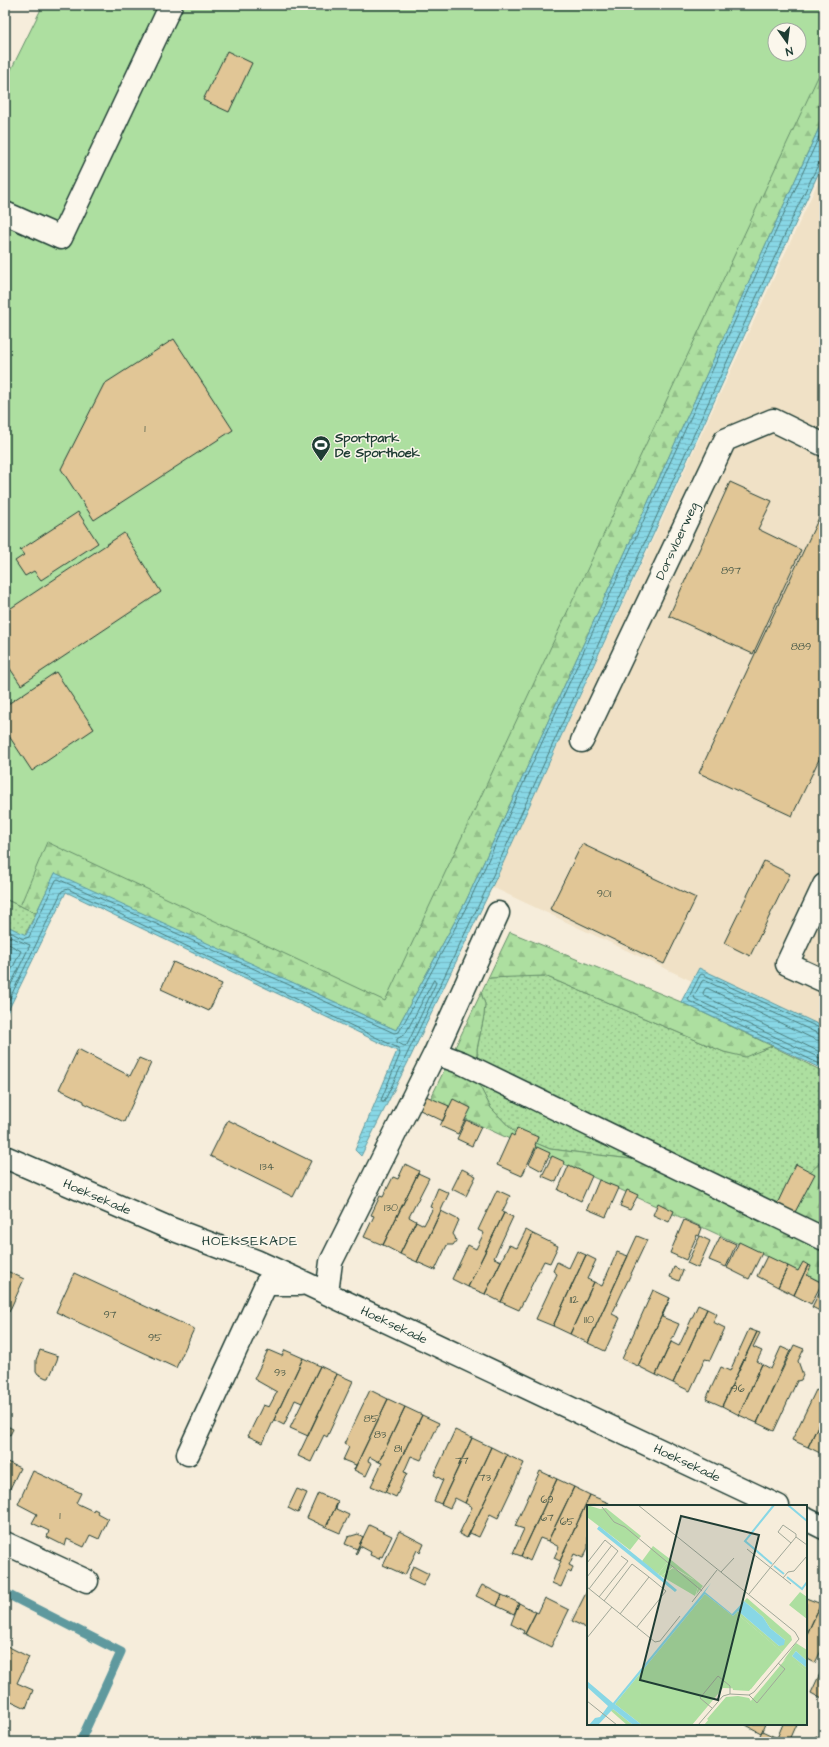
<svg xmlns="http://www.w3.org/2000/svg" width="829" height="1747" font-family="'Architects Daughter',sans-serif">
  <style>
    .built { fill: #f0e1c6 }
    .green { fill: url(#green-dots); stroke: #668e6a }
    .forest { fill: url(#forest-firs); stroke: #668e6a }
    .pitch { fill: #addfa0; stroke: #668e6a; fill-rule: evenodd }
    .water { fill: url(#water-rules); stroke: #5e999e }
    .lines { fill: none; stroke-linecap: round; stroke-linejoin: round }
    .shore { stroke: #497b7b; stroke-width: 1 }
    .stream { stroke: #5e999e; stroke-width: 9 }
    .building { fill: #e1c696; stroke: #1f3d34 }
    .minor-casing { stroke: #1f3d34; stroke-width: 25 }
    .minor { stroke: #fbf7ec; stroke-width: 22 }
    .labels { text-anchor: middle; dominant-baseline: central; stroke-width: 3; stroke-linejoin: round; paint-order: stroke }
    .number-label { font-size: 11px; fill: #505f4c }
    .poi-label { font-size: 13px; font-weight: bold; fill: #1f3d34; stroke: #fbf7ec; text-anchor: start }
    .street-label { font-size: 13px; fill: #1f3d34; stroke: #fbf7ec }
    .neighbourhood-label { font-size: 14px; letter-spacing: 1px; fill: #1f3d34; stroke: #fbf7ec }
    .inset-river { fill: none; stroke: #88d7e5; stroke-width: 2 }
    .inset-road { fill: none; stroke: #a0a798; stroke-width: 1 }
    .view { fill: #1f3d34; fill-opacity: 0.15; stroke: #1f3d34; stroke-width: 2 }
    .inset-edge { fill: none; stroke: #1f3d34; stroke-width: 2 }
  </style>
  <defs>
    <pattern id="green-dots" width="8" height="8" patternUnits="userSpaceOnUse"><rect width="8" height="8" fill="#addfa0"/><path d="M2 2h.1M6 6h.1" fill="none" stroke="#94c08a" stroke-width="1.8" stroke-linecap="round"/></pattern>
    <pattern id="forest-firs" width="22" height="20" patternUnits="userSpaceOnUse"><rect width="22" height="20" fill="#addfa0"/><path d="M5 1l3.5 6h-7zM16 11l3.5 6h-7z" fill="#94c08a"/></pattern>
    <pattern id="water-rules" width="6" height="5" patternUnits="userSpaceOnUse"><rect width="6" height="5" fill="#88d7e5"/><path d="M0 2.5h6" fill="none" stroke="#75b9c5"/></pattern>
  </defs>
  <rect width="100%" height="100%" fill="#f6eddb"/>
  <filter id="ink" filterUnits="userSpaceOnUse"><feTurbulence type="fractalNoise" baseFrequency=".025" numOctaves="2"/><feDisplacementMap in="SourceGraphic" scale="8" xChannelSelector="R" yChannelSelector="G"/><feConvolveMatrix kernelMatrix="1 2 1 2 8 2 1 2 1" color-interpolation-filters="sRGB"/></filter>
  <g filter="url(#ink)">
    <path class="built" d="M824 169V1043L492 887Z"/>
    <path class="green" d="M5 899 36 913 25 935 5 925Z
      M518 976H545L724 1052 745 1056 772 1046 824 1072V1159L820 1161 791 1219 766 1225 647 1161 550 1149 517 1135 491 1108 478 1083 477 1049 484 1016 485 1004 481 993 488 978Z"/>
    <path class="forest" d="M824 39V117L466 901 396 1030 55 874 36 913 5 899V824Z
      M510 932 681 1002 772 1046 745 1057 724 1052 545 976 488 978Z
      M481 993 485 1004 484 1016 477 1049 478 1083 491 1108 517 1135 550 1149 647 1161 690 1179 736 1209 766 1225 791 1219 809 1173 824 1159V1283L429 1102Z"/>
    <path class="pitch" d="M43 5H824V64L385 1001 47 842 20 906 5 899V82ZM775 30H799V54H775Z"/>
    <path class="water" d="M824 117V161L499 872 410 1058 361 1156 355 1150 397 1051 66 892 5 1017V925L26 935 55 873 396 1030 466 901Z
      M699 968 824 1027V1070L681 1002Z"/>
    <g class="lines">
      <path class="shore" d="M5 929 23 939 29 937 56 880 58 879 394 1033 399 1032 469 902 824 126
        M5 935 30 945 5 997
        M5 942 21 951 5 983
        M434 980 436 983 407 1045 404 1046 397 1042V1039L405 1034Z
        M5 1008 62 891 68 889 398 1048 400 1054 381 1100 382 1102H384L495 871 797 208 819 163 824 160
        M824 1030 702 974 700 975 688 999 689 1001 824 1066
        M824 1035 819 1034 704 980 702 981 694 996 695 999 824 1060
        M824 1041 816 1040 707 988 705 989 703 993 704 996 824 1054"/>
      <path class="stream" d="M5 1593 121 1652 80 1742"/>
    </g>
    <path class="building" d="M227 51 252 63 229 112 203 100Z
      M174 339 233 430 94 520 61 469 104 384Z
      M730 482 772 501 758 529 801 550 753 654 669 616Z
      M824 507V749L792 816 699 773Z
      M78 512 98 543 41 580 34 571 25 576 15 561 24 555 20 550Z
      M124 533 161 592 21 685 5 661V612Z
      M56 672 94 729 32 771 5 730V706Z
      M582 844 696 898 664 964 550 909Z
      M764 861 790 874 750 956 724 943Z
      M173 962 222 984 209 1011 161 989Z
      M78 1049 130 1076 139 1058 151 1063 124 1122 84 1103V1101L59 1089Z
      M426 1096 449 1106 443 1121 420 1110Z
      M453 1099 471 1108 458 1134 440 1126Z
      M228 1120 311 1161 293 1197 210 1156Z
      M466 1120 481 1127 472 1146 457 1139Z
      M517 1128 538 1137 535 1145 536 1146 522 1176 497 1165 511 1134 514 1136Z
      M537 1147 550 1153 542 1171 529 1164Z
      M552 1156 565 1162 556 1182 542 1176Z
      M405 1164 419 1171 383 1245 364 1237 374 1216 371 1215 380 1196 383 1197 393 1177 398 1179Z
      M796 1164 815 1174 793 1216 775 1208Z
      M569 1165 592 1176 581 1201 558 1190Z
      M462 1169 476 1176 466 1196 452 1189Z
      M418 1173 429 1178 409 1217 416 1221 400 1254 383 1245Z
      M599 1180 619 1188 606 1217 587 1209Z
      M438 1188 449 1193 417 1262 400 1254 416 1221 424 1225 433 1208 430 1207Z
      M497 1190 510 1196 502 1212 504 1213 468 1287 452 1279 468 1245 476 1249 484 1233 478 1230Z
      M627 1190 638 1195 630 1210 620 1206Z
      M658 1203 674 1211 669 1222 653 1215Z
      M441 1211 459 1220 453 1234 455 1237 456 1241 453 1245H447L435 1270 417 1262Z
      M504 1213 513 1217 494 1258 501 1261 485 1294 468 1287Z
      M684 1220 702 1228 699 1236 697 1235 686 1260 670 1253Z
      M526 1230 533 1234 501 1302 485 1294 509 1245 517 1248Z
      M533 1234 558 1246 550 1263 544 1261 519 1310 501 1302Z
      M637 1236 647 1240 612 1314 620 1318 605 1351 588 1343Z
      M700 1236 710 1241 698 1268 687 1263Z
      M720 1237 736 1244 726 1267 709 1260Z
      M739 1242 762 1253 749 1279 727 1268Z
      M577 1251 586 1255 553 1326 536 1319 557 1274 553 1271 557 1262 569 1268Z
      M617 1252 628 1256 588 1343 570 1334 594 1282 602 1286Z
      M586 1255 596 1260 587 1279 594 1282 570 1334 553 1326Z
      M767 1256 788 1266 778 1287 757 1276Z
      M803 1262 808 1265 794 1295 778 1287 788 1266 798 1271Z
      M808 1265 811 1266 807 1275 822 1283 811 1304 794 1295Z
      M674 1267 683 1271 679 1281 670 1277Z
      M5 1270 24 1279 9 1312 5 1310Z
      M74 1273 194 1329 176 1368 56 1312Z
      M824 1283V1313L812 1307Z
      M653 1290 670 1298 638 1366 622 1359Z
      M670 1298 662 1317 679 1324 656 1375 638 1366Z
      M698 1305 707 1309 673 1383 656 1375 671 1342 679 1346Z
      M707 1309 717 1314 713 1322 725 1328 710 1360 705 1359 690 1391 673 1383Z
      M749 1329 757 1332 722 1406 706 1399 721 1367 730 1371Z
      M757 1332 760 1333 753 1347 762 1351 757 1361 762 1364 739 1415 722 1406Z
      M794 1345 804 1349 798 1361 803 1375 801 1380 797 1381 774 1431 757 1423Z
      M781 1347 790 1351 757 1423 739 1415 762 1364 771 1369Z
      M40 1350 58 1356 57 1360 49 1378H46L38 1374 36 1371V1360Z
      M268 1350 282 1356 285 1350 303 1358 263 1443 248 1436 263 1405 269 1407 277 1392 254 1379Z
      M303 1358 320 1366 302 1403 295 1400 284 1425 274 1420Z
      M320 1366 337 1374 308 1436 290 1428Z
      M337 1374 353 1381 327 1437 324 1435 311 1462 298 1456Z
      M370 1390 388 1399 354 1470 356 1465 343 1460 349 1447 344 1444Z
      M816 1390 823 1393 824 1390V1413L808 1447 792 1440Z
      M388 1399 405 1407 379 1462 370 1457 368 1461 372 1463 366 1476 354 1470Z
      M405 1407 422 1415 385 1492 371 1486 382 1463 379 1462Z
      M824 1413V1455L808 1447Z
      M422 1415 439 1423 421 1460 411 1456 404 1472 407 1473 396 1497 385 1492Z
      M5 1425 13 1429 10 1435 5 1433Z
      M455 1430 472 1438 441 1504 434 1501 443 1480 434 1475Z
      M472 1438 491 1447 465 1503 455 1498 450 1508 441 1504Z
      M491 1447 507 1455 467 1538 459 1534 472 1507 465 1503Z
      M507 1455 524 1463 498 1518 490 1514 479 1537 470 1533 467 1538Z
      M5 1461 20 1468 5 1499Z
      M33 1471 81 1493 76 1503 93 1511 94 1509 98 1511 97 1513 108 1519 99 1539 90 1535 84 1547 67 1539 65 1546 47 1537 49 1531 32 1523 37 1514 18 1504Z
      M540 1471 557 1479 521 1556 513 1553 524 1529 515 1526Z
      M557 1479 574 1487 548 1541 540 1538 530 1561 521 1556Z
      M574 1487 590 1495 560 1561 554 1558 559 1547 548 1541Z
      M297 1489 307 1493 298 1513 288 1508Z
      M318 1493 338 1502 326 1527 307 1518Z
      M590 1495 609 1503 608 1506H588V1548L583 1558 574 1554 569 1565 573 1567 571 1573 568 1571 561 1587 552 1583 561 1561H560Z
      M338 1502 336 1509 349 1515 340 1533 326 1527Z
      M369 1525 392 1536 382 1557 380 1556 379 1559 370 1555 371 1552 360 1546 356 1555 355 1554Z
      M399 1531 424 1544 420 1553 417 1550 405 1575 383 1565Z
      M358 1534 363 1537 357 1549 345 1544 348 1537Z
      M413 1566 429 1574 423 1586 408 1579Z
      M482 1585 502 1595 497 1606 476 1596Z
      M588 1589V1629L572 1621Z
      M502 1595 519 1603 514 1614 497 1606Z
      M545 1598 569 1610 551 1647 525 1634 536 1612 538 1613Z
      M806 1598 821 1604 806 1636Z
      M519 1603 536 1612 525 1634 523 1633 524 1631 511 1624Z
      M821 1604 824 1606V1645L815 1663 806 1658V1636Z
      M5 1645 29 1657 17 1683 33 1690 26 1708 5 1698Z
      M824 1665V1700L811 1693Z
      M746 1724H765L761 1733 746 1725Z
      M783 1724H796L788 1742H757L762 1731 777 1738Z
      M816 1736 824 1739V1742H813Z"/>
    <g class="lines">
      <defs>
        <path id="minor" d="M5 213 61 238 171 5
          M582 741 725 440 773 420 824 445
          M824 885 787 964 824 981
          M435 1053 462 1063 824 1239
          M5 1157 169 1228 256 1261 307 1284 778 1506
          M327 1293 331 1262 435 1053 498 913
          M188 1454 266 1284H300
          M806 1519 824 1528
          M5 1543 87 1581"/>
      </defs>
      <use href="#minor" class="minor-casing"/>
      <use href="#minor" class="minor"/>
    </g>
  </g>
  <defs>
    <symbol id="stadium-pin" viewBox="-11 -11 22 30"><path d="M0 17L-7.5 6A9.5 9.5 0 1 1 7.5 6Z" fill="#1f3d34" stroke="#fbf7ec"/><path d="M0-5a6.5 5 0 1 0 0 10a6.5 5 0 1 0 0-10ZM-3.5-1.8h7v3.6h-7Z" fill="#fff"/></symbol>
  </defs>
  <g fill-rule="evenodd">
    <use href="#stadium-pin" x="310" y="434" width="22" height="30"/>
  </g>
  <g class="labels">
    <g class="number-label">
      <text x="145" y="428">1</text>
      <text x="731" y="570">897</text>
      <text x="801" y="646">889</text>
      <text x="604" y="893">901</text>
      <text x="267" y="1166">134</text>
      <text x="391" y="1207">130</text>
      <text x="574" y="1299">112</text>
      <text x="110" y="1314">97</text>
      <text x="589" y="1319">110</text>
      <text x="155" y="1337">95</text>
      <text x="280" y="1372">93</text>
      <text x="738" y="1388">96</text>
      <text x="371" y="1418">85</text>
      <text x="380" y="1434">83</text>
      <text x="398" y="1448">81</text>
      <text x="462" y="1460">77</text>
      <text x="485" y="1477">73</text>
      <text x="547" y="1499">69</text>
      <text x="60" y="1515">1</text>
      <text x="547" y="1517">67</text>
      <text x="567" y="1521">65</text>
    </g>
    <g class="poi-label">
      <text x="335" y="438">Sportpark<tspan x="335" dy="15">De Sporthoek</tspan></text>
    </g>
    <g class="street-label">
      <text transform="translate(677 541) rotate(-65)">Dorsvloerweg</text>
      <text transform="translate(97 1197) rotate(23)">Hoeksekade</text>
      <text transform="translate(394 1325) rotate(25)">Hoeksekade</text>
      <text transform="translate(687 1463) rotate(25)">Hoeksekade</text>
    </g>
    <g class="neighbourhood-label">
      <text x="250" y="1241">HOEKSEKADE</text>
    </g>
  </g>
  <g transform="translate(587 1505)">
    <rect width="220" height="220" fill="#f6eddb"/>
    <path d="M0 0 13 4 19 3 54 31 43 45 0 12ZM66 41 83 54 71 69 55 56ZM86 63 109 76 111 82 108 91 74 71ZM213 87 220 92V114L202 100ZM160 93 204 131 205 135 195 147 149 108 151 106 192 141 198 135 183 123 176 112 157 96ZM209 138 220 145V156L209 146 205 151 220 163V166L201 152 196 156ZM26 204 46 220H40L23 205Z" fill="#addfa0"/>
    <path d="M83 54 116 81 109 90 111 82 106 74 86 62 74 71 71 69ZM118 89 146 111 149 108 195 147 162 186 146 185 145 180 190 146 61 220H55L28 199ZM151 191 162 193 165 198 124 217 120 214 139 192Z" fill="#addfa0"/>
    <path d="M118 92 146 114 150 109 194 146 164 184 136 183 105 220H58L32 198ZM201 151 220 166V220H117L138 195 163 197Z" fill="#addfa0"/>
    <path d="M12 21 63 62 90 85 88 87 10 24ZM124 78 118 87 145 109 157 96 176 112 183 123 198 135 197 140 192 141 151 106 146 111 118 89 28 199 55 220H46L26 204 11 220H2L8 213 13 212 21 201 0 182V176L26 198ZM209 146 220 156V163L205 151Z" fill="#88d7e5"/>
    <path class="inset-river" d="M201 0 220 16M185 59 158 36 187 0M187 61 197 69M200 72 215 84 220 77"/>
    <path class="inset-road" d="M51 0 208 127 212 134M15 2 27 17 38 22 115 86M209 32 220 40M160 44 204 79M0 58 18 35 31 46 2 84M134 67 147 53M0 72 25 40M196 73 201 67 207 66 220 51M0 82 68 137 73 136 93 111M162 89 183 63 204 38 209 32V29L196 20 191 27 204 38M12 92 41 56 34 51M17 96 45 59 62 72 33 109M105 97 130 65M50 122 79 86 62 72M0 133 25 102M162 190 170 198 198 164 191 158M0 196 30 220M125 203 113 193 131 171 143 181V189M111 220 136 191 143 189 162 190 167 187 212 134"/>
    <path class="view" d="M94 11 172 30 131 195 53 175Z"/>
    <rect width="220" height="220" class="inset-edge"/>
  </g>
  <rect width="829" height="1747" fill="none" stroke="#fbf7ec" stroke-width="20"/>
  <rect x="10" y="10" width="809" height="1727" fill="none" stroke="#1f3d34" stroke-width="1.5" filter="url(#ink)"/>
  <g transform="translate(787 42) rotate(166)"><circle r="19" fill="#fbf7ec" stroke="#a3ada2"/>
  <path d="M0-3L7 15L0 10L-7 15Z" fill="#1f3d34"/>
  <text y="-6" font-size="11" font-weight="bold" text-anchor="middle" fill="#1f3d34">N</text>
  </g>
</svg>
